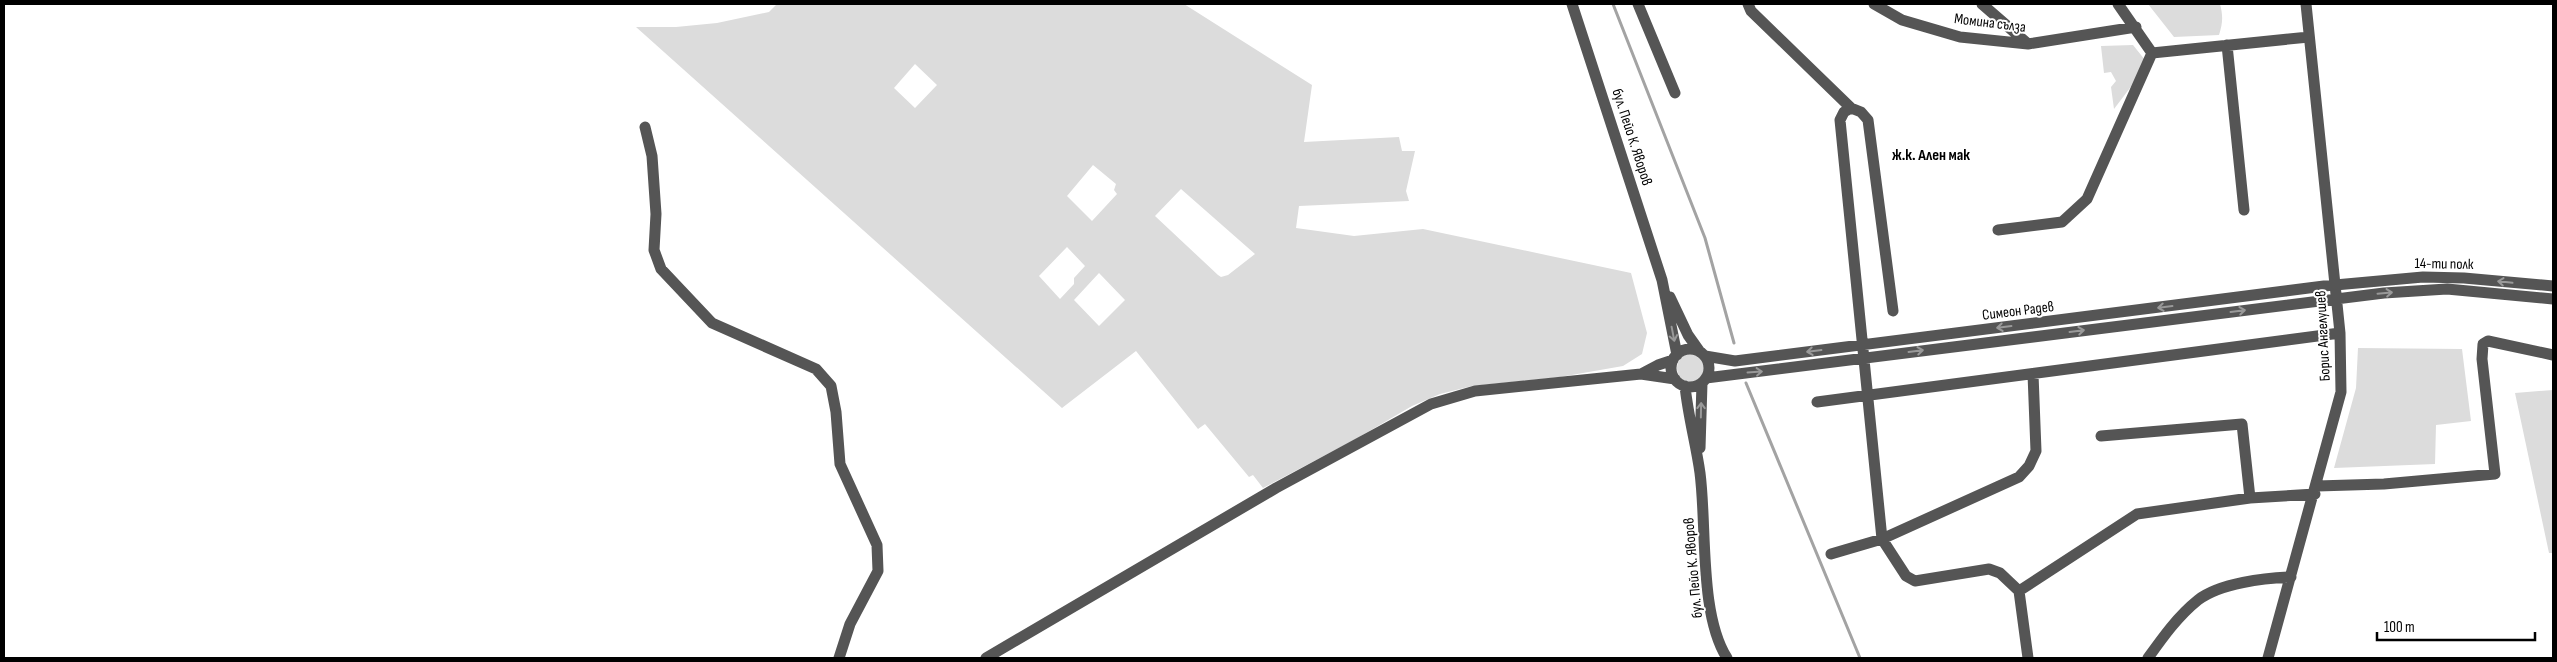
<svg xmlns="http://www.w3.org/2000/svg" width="2557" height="662" font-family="'Sofia Sans Condensed',sans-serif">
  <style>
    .green { fill: #dcdcdc; fill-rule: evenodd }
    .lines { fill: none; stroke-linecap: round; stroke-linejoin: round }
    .stream { stroke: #a3a3a3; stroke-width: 3 }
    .minor { stroke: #555; stroke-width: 11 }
    .oneway { stroke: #999 }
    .labels { text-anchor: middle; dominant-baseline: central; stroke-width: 4; stroke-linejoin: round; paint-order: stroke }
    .street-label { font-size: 15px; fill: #000; stroke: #fff }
    .neighbourhood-label { font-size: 16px; font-weight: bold; fill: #000; stroke: #fff }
  </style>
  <rect width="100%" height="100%" fill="#fff"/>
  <path class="green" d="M777 4H1184L1312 85 1304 142 1399 137 1402 151H1415L1406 191 1409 201 1299 206 1296 228 1354 236 1423 229 1631 273 1647 333 1642 354 1623 366 1560 377 1472 386 1440 394 1412 406 1354 440 1263 488 1253 475 1249 477 1205 424 1198 429 1136 351 1062 408 636 27H676L717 23 769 12ZM915 64 937 85 915 108 894 88ZM1093 165 1116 184 1114 190 1117 194 1092 221 1067 196ZM1181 189 1255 254 1228 275 1221 277 1218 275 1155 216ZM1067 247 1085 266 1074 278V284L1060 299 1039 276ZM1099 273 1125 300 1099 326 1074 300Z
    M2148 4H2220C2223 15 2223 23 2219 35L2174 37Z
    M2133 45 2145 60 2133 84 2114 109 2111 87 2116 81 2111 72 2104 73 2101 46Z
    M2358 348 2462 349 2471 421 2436 425 2435 464 2334 468 2356 388Z
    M1677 368a14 14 0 1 1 28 0a14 14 0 1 1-28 0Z
    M2553 390V553H2549L2515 393Z"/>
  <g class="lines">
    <path class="stream" d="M1613 4 1705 238 1734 343
      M1746 383 1860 658"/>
    <path class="minor" d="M1572 4 1662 280 1677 355
      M1638 4 1675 93
      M1748 4 1751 11 1851 108
      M1874 4 1902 20 1960 37 2028 44 2136 27
      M1982 4 2028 44
      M2118 4 2152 53
      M2227 45 2244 210
      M2152 53 2309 37
      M645 127 652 156 656 214 654 250 661 269 712 323 816 369 831 386 836 412 840 464 877 545 878 571 850 624 839 658
      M1998 230 2062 222 2087 199 2152 53
      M1670 297 1688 335 1700 352
      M1893 311 1868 120 1861 112 1851 108 1844 112 1840 120 1882 539 1906 576 1915 581 1989 569 2000 573 2019 591 2028 658
      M1671 368a19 19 0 1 1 38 0a19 19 0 1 1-38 0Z
      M1705 356 1735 361 2324 286 2423 277 2464 278 2553 286
      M1641 374 1658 365 1673 360
      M1706 378 2384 293 2447 289 2553 299
      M1685 386C1688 416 1696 444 1700 473 1707 527 1699 614 1727 658
      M1817 402 2340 333
      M2101 436 2242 424 2250 498
      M1700 448 1702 383
      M2317 486 2384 484 2495 474 2482 359 2483 344 2488 341 2553 355
      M1831 554 1882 539 2019 477 2029 466 2036 451 2033 374
      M2019 591 2137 514 2250 498 2315 494
      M986 658 1276 488 1431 404 1475 391 1641 374 1675 379
      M2148 658C2163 637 2178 616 2198 600 2220 583 2265 578 2291 577
      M2268 658 2341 392 2340 333 2306 4"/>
  </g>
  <defs><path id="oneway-shaft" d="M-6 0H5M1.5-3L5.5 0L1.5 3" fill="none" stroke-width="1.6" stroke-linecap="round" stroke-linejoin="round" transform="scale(1.25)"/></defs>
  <g class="oneway">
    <use href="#oneway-shaft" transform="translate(2505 282) rotate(-174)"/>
    <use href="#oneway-shaft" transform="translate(2385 293) rotate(-5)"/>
    <use href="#oneway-shaft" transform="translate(2165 307) rotate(173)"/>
    <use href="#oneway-shaft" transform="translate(2238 311) rotate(-7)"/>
    <use href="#oneway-shaft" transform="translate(2004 327) rotate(173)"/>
    <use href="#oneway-shaft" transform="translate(2077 331) rotate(-7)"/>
    <use href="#oneway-shaft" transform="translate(1673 334) rotate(79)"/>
    <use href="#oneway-shaft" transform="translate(1814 351) rotate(173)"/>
    <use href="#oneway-shaft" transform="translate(1916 351) rotate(-7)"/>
    <use href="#oneway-shaft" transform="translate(1755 372) rotate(-4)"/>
    <use href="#oneway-shaft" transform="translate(1701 410) rotate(-89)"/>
  </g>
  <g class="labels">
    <g class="street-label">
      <text transform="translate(1990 23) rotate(7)">Момина сълза</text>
      <text transform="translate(1632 137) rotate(72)">бул. Пейо К. Яворов</text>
      <text transform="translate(2444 264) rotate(1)">14-ти полк</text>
      <text transform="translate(2018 311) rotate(-7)">Симеон Радев</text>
      <text transform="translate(2323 336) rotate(-93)">Борис Ангелушев</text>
      <text transform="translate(1693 568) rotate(-95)">бул. Пейо К. Яворов</text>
    </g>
    <g class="neighbourhood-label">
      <text x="1931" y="155">ж.к. Ален мак</text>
    </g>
  </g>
  <rect width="2557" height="662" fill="none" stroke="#000000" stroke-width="10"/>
  <path d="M2377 632v8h158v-8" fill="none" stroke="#000000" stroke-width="2.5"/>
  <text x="2384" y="632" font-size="15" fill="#000000" stroke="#ffffff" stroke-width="4" paint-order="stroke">100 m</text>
</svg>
